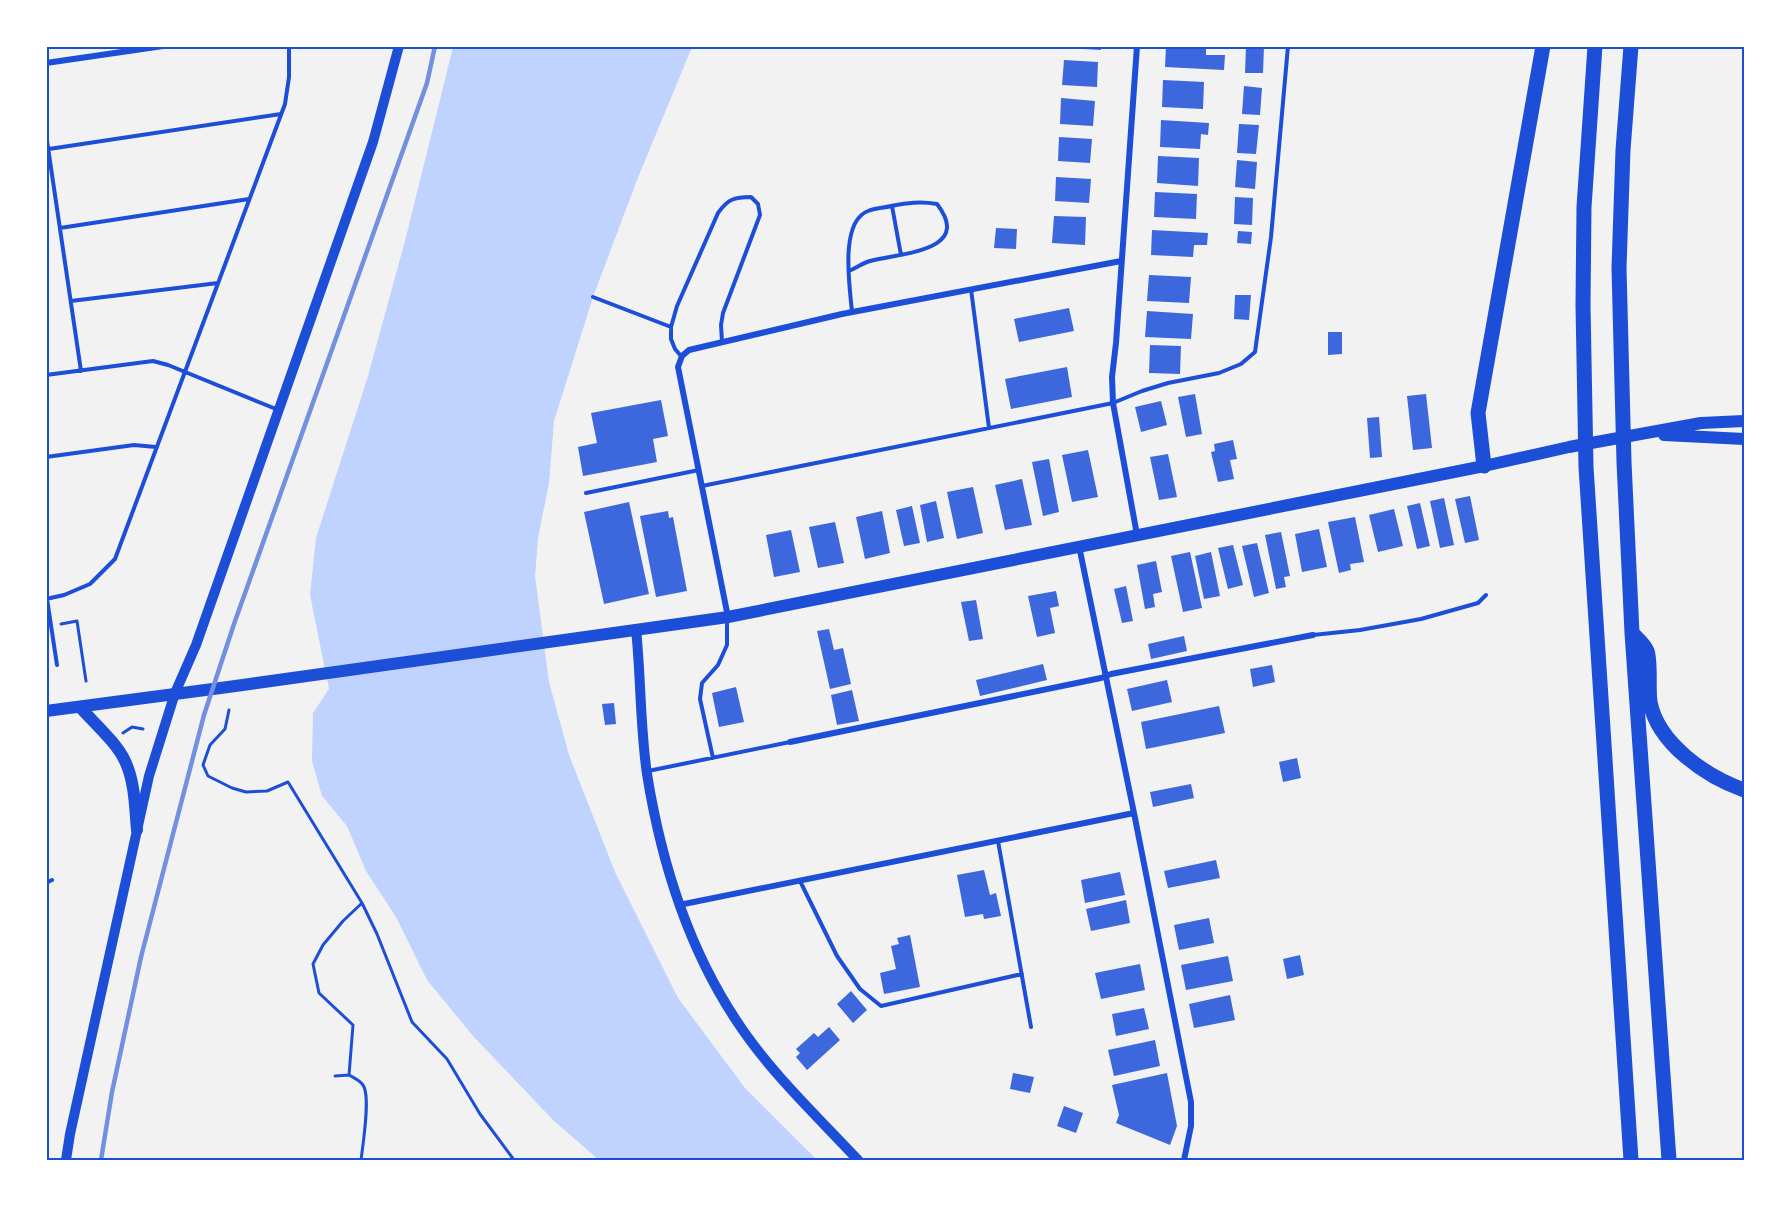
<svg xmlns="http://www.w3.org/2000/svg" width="1791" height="1207" font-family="'Exo 2',sans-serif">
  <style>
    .water { fill: #bfd3fe }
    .building { fill: #3d67dc }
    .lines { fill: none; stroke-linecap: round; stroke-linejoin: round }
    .path { stroke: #1d4ed8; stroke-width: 3 }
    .service { stroke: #1d4ed8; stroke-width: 4 }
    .minor { stroke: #1d4ed8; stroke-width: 6 }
    .tertiary { stroke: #1d4ed8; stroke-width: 10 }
    .secondary { stroke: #1d4ed8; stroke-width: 12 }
    .motorway { stroke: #1d4ed8; stroke-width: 15 }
    .rail { stroke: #7290e2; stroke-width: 4.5 }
    .neatline { fill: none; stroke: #1d4ed8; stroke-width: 2 }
  </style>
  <rect width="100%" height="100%" fill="#f2f2f2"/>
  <path class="water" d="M453 47H692L637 180 593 297 554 421 549 483 538 538 535 576 549 682 569 755 615 872 678 998 745 1088 817 1160H599L554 1121 473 1036 427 980 396 917 366 871 347 826 322 796 312 761 313 713 329 689 310 595 316 538 368 376 405 241Z"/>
  <path class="building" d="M1066 46H1101V50L1066 48Z
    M1166 46H1206V55H1225L1224 70 1165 67Z
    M1246 46H1264L1263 73H1245Z
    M1064 60 1098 62 1097 87 1062 85Z
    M1163 80 1204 82 1203 109 1162 107Z
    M1244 86 1262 88 1260 115 1242 114Z
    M1061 98 1095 101 1093 126 1060 124Z
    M1161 120 1209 123 1208 135 1201 134 1200 149 1160 147Z
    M1239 124 1259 125 1256 154 1237 153Z
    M1059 137 1092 139 1090 163 1058 161Z
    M1158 156 1199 158 1198 186 1157 183Z
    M1237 160 1257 162 1255 189 1235 187Z
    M1056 177 1091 179 1089 203 1055 201Z
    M1155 192 1197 194 1196 219 1154 217Z
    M1235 197 1253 198 1252 225 1234 224Z
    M1054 216 1086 217 1085 245 1052 243Z
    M996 228 1017 229 1016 249 994 248Z
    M1152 230 1208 233 1207 245H1194L1193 257 1151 255Z
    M1238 231 1252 232 1251 244 1237 243Z
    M1149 275 1191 277 1189 303 1147 301Z
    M1235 295H1251L1249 320 1234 319Z
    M1069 308 1074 331 1019 342 1014 319Z
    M1147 311 1193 314 1191 339 1145 337Z
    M1328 332H1342V354L1328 355Z
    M1150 345 1181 346 1180 374 1149 373Z
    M1067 367 1072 397 1011 409 1005 379Z
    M1195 394 1202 434 1186 437 1178 397Z
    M1426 394 1432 448 1413 450 1407 396Z
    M661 400 668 436 653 439 657 462 583 476 578 447 597 443 591 413Z
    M1161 401 1167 425 1141 432 1135 407Z
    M1379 417 1382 457 1370 458 1367 418Z
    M1233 440 1237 459 1230 460 1234 479 1218 482 1211 452 1215 451 1214 444Z
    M1088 450 1098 497 1072 502 1062 455Z
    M1168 454 1177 497 1159 500 1150 457Z
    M1049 459 1059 512 1043 516 1032 462Z
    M1022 479 1032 525 1005 530 995 485Z
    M973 487 983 533 957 539 947 492Z
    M1470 496 1479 540 1465 543 1455 499Z
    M1444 498 1454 545 1440 548 1430 501Z
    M936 501 944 538 927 542 920 505Z
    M629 502 649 594 604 604 584 512Z
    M1420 503 1430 546 1417 549 1407 506Z
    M912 506 920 543 904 546 896 510Z
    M1394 509 1403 546 1378 552 1369 515Z
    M668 511 669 518 673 517 687 591 656 597 640 516Z
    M882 511 890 553 865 559 856 517Z
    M1355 517 1364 562 1350 564 1351 570 1339 573 1328 522Z
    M835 522 844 563 818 568 809 527Z
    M1319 529 1327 567 1302 572 1295 534Z
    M791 530 800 572 774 577 766 535Z
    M1281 532 1290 576 1284 577 1286 587 1276 589 1265 535Z
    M1257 543 1269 593 1254 597 1242 546Z
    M1233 545 1243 585 1228 589 1218 548Z
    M1190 552 1202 608 1183 612 1171 556Z
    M1211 552 1220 596 1204 599 1195 556Z
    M1156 561 1162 592 1153 594 1155 607 1145 609 1137 565Z
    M1126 586 1133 621 1122 623 1114 589Z
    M1056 591 1059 606 1050 608 1055 633 1037 637 1028 596Z
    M976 600 983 639 969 641 961 602Z
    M829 629 834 650 843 648 851 684 830 689 817 631Z
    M1184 636 1187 651 1151 659 1148 644Z
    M1043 664 1047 680 980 696 976 680Z
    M1272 665 1275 682 1253 687 1250 669Z
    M1167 680 1172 702 1132 711 1127 689Z
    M736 687 744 722 719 727 712 693Z
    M852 690 859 721 837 725 831 695Z
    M614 703 616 724 605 725 602 704Z
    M1219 706 1225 733 1146 749 1141 722Z
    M1297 758 1301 778 1283 782 1279 762Z
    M1191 784 1194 798 1153 807 1150 792Z
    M1216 860 1220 878 1168 888 1164 871Z
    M984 870 990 895 996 893 1001 916 984 919 983 914 965 917 957 875Z
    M1120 872 1125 895 1085 903 1081 880Z
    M1126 900 1130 923 1091 931 1086 909Z
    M1209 918 1214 943 1179 950 1174 925Z
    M910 935 920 987 884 994 880 973 896 969 891 946 899 944 897 938Z
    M1300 955 1304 975 1287 979 1283 959Z
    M1228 956 1233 981 1186 990 1181 965Z
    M1140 964 1145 990 1101 999 1095 973Z
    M851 991 867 1010 853 1023 837 1004Z
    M1230 995 1235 1020 1194 1028 1189 1004Z
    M1144 1008 1149 1029 1116 1036 1112 1014Z
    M829 1027 840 1040 807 1070 796 1057 800 1053 796 1049 814 1033 818 1037Z
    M1155 1040 1160 1066 1114 1076 1108 1050Z
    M1013 1073 1034 1077 1030 1093 1010 1089Z
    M1167 1073 1177 1126 1170 1145 1116 1123 1119 1115 1112 1085Z
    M1064 1106 1083 1113 1076 1133 1057 1126Z"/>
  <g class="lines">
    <path class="path" d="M61 624 77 621 86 681
      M229 710 225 729 210 745 203 765 208 776 232 788 246 792 267 791 288 782 362 903
      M123 733 132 727 143 729
      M335 1076 349 1075
      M361 1160C363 1144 370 1100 364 1087 362 1081 354 1078 349 1075L353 1025 319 993 313 964 323 945 343 921 362 903 377 934 412 1022 447 1059 480 1114 514 1160"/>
    <path class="service" d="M46 134 81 371
      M49 149 281 114
      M892 206 901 255
      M60 228 249 199
      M849 271C856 268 863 263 870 261 899 253 974 252 937 204 920 201 907 203 891 206 884 208 875 208 868 211 839 222 850 288 852 312
      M971 289 989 428
      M593 297 671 327
      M71 301 218 283
      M681 356 675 349 671 339V327L677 306 718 213C728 199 734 197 751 197L758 204 760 215 723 313 721 325 722 342
      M46 375 153 361 168 365 276 409
      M46 457 134 445 156 447
      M702 486 1113 403 1142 391 1168 383 1219 373 1241 364 1255 352 1271 237 1288 46
      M586 493 699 470
      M46 599 64 595 90 584 115 559 285 104 289 77V46
      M47 599 57 665
      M1313 635 1360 630 1421 619 1478 603 1486 595
      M713 758 700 699 702 683 718 665 727 645V620
      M648 771 790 742
      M998 841 1031 1027
      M800 881 837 956 860 989 881 1006 1022 974
      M46 883 52 880"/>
    <path class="minor" d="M1137 46 1116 343 1112 377 1113 403 1137 535
      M46 63 163 46
      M1079 546 1134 813 1191 1102V1126L1184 1160
      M728 617 678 367 682 356 689 350 842 314 1121 261
      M790 742 1101 678 1111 674 1313 635
      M679 905 1134 813"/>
    <path class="tertiary" d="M636 629C641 677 640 726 647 774 661 861 687 946 736 1020 769 1071 816 1115 858 1160
      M66 1160 70 1134 149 776 175 693 196 645 373 142 399 46"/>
    <path class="secondary" d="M1664 435 1744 439
      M80 707C93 722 117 743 125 761 135 782 135 808 137 830
      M46 711 228 687 728 617 1484 466 1569 447 1701 423 1744 421"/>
    <path class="motorway" d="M1595 46 1584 207 1583 305 1586 467 1631 1160
      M1631 46 1623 150 1619 268 1624 462 1632 633 1669 1160
      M1484 466 1478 413 1543 46
      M1632 633C1637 638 1645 645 1647 651 1651 661 1648 689 1650 702 1658 744 1707 777 1744 790"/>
    <path class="rail" d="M101 1160 112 1092 141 957 204 715 234 624 427 83 435 46"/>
  </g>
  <rect width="1791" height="1207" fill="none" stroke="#ffffff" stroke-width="96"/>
  <rect x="48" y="48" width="1695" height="1111" class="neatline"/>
</svg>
